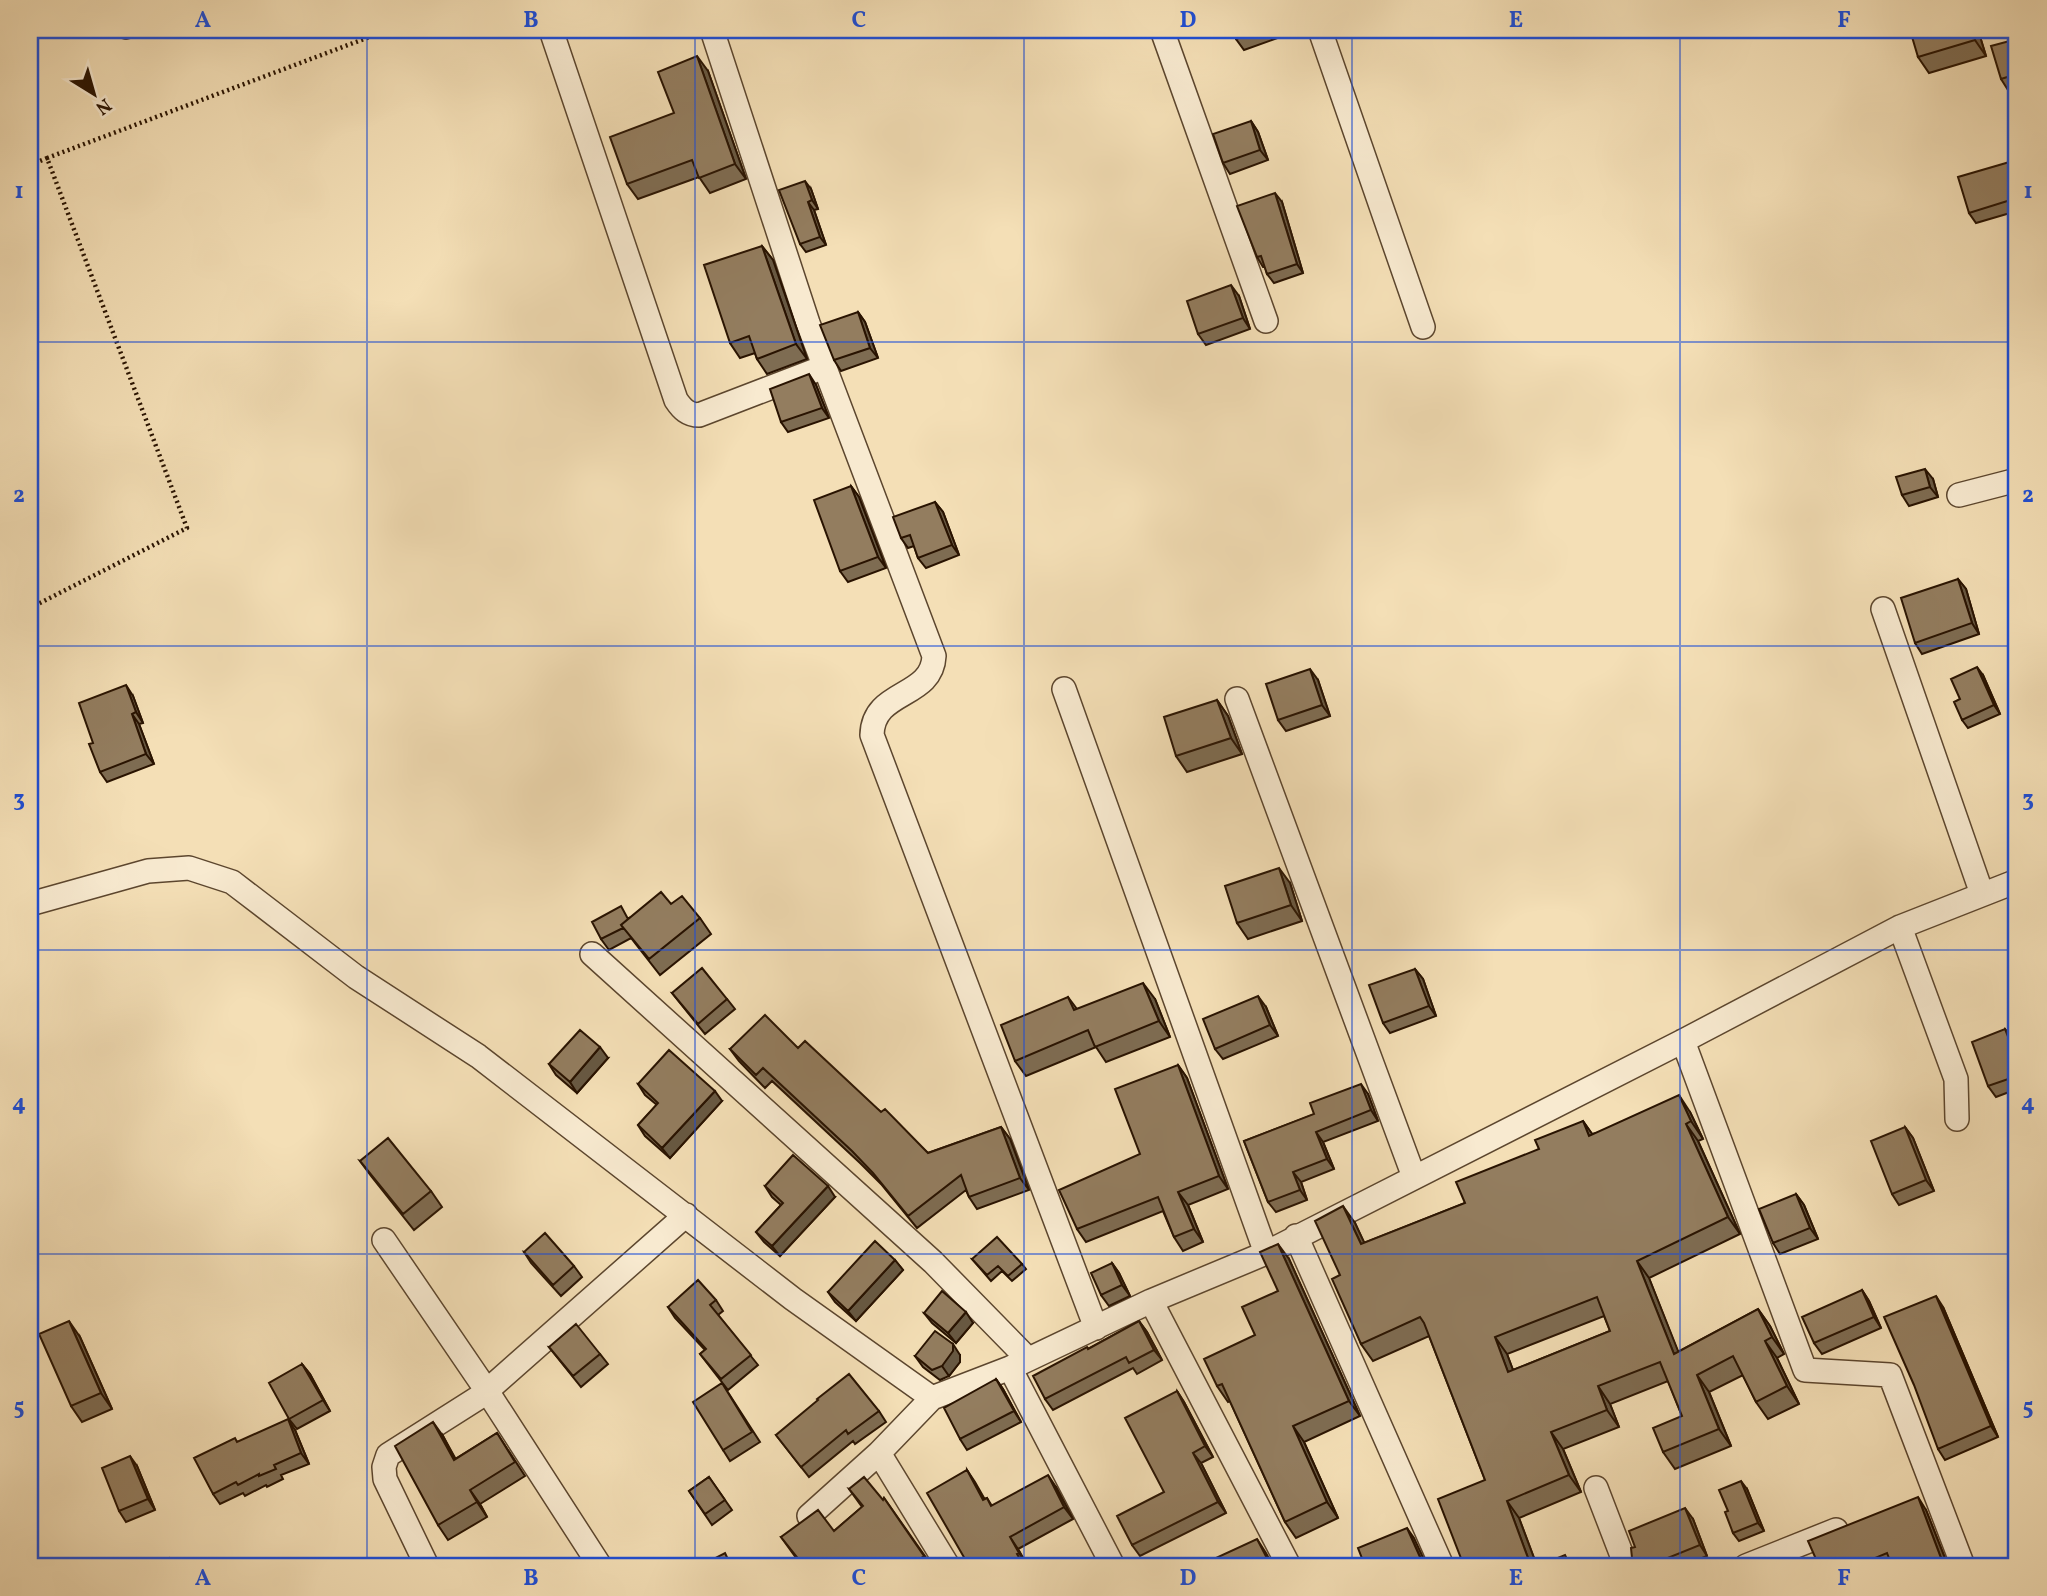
<svg xmlns="http://www.w3.org/2000/svg" width="2047" height="1596" font-family="Vollkorn,serif">
  <style>
    .lines { fill: none; stroke-linecap: round; stroke-linejoin: round }
    .lane-casing { stroke: #5c462e; stroke-width: 14 }
    .street-casing { stroke: #5c462e; stroke-width: 26 }
    .path { stroke: #291301; stroke-width: 4.5; stroke-dasharray: 2 3.5; stroke-linecap: butt }
    .lane { stroke: #f8ead0; stroke-width: 10 }
    .street { stroke: #f8ead0; stroke-width: 23 }
    .wall { fill: #7e6c52; stroke: #291301; stroke-width: 2; fill-rule: evenodd }
    .shaded-wall { fill: #675842; stroke: #291301; stroke-width: 2 }
    .building { fill: #937d5f; stroke: #291301; stroke-width: 2; fill-rule: evenodd }
    .grid { fill: none; stroke: #1d4ed8; stroke-width: 2; stroke-opacity: 0.55 }
    .neatline { fill: none; stroke: #1d4ed8; stroke-width: 2.5 }
    .grid-label { font-size: 23px; text-anchor: middle; font-weight: bold; fill: #1d4ed8 }
  </style>
  <rect width="100%" height="100%" fill="#f4dfb6"/>
  <filter id="stains"><feTurbulence type="fractalNoise" baseFrequency=".00286" numOctaves="4"/><feColorMatrix values="0 0 0 0 .2 0 0 0 0 .09 0 0 0 0 .02 0 0 0 .5 -.17"/></filter>
  <radialGradient id="worn" r=".72"><stop offset=".6" stop-color="#630" stop-opacity="0"/><stop offset="1" stop-color="#630" stop-opacity=".3"/></radialGradient>
  <g class="lines">
    <defs>
      <path id="lane" d="M116 30 126 33 137 30"/>
      <path id="street" d="M551 30 676 400C682 409 688 415 699 415L824 367
        M712 30 808 323 934 656C932 699 873 689 872 735L1096 1328
        M1162 30 1266 321
        M1320 30 1423 327
        M1959 495 2017 480
        M1883 609 1982 894
        M1064 689 1266 1253
        M1237 699 1414 1177
        M30 904 148 871 189 868 232 882 356 977 478 1056 793 1299 932 1398 1010 1368 1151 1301 1266 1253 1683 1041 1900 927 2017 881
        M1900 927 1956 1079 1957 1119
        M592 954 933 1262 1028 1359
        M1683 1041 1805 1370 1890 1375 1963 1566
        M1296 1236 1442 1566
        M384 1240 487 1391 600 1566
        M1151 1301 1289 1566
        M1010 1368 1113 1566
        M932 1398 879 1453 948 1566
        M1596 1488 1626 1566
        M809 1516 879 1453
        M427 1566 385 1479 384 1467 388 1455 481 1396 686 1215
        M1746 1566 1836 1530"/>
    </defs>
    <use href="#lane" class="lane-casing"/>
    <use href="#street" class="street-casing"/>
    <path class="path" d="M47 158 388 30
      M30 165 47 158 187 528 30 608"/>
    <use href="#lane" class="lane"/>
    <use href="#street" class="street"/>
  </g>
  <path class="wall" d="M1233 30H1296L1297 31 1244 50 1236 39Z
    M1978 30 1986 56 1929 73 1918 57Z
    M2017 39V87L2008 90 2001 79Z
    M708 71 746 179 710 193 699 177 638 199 627 184 674 113Z
    M1251 121 1258 132 1268 160 1230 174 1223 163Z
    M2017 162V211L1976 223 1969 213Z
    M811 189 818 209 814 210 826 245 806 252 800 244Z
    M1282 202 1303 273 1274 283 1267 274 1265 267H1263L1257 257Z
    M762 246 773 260 807 359 767 374 757 359 755 353 740 358 730 343Z
    M1239 296 1250 329 1206 345 1198 334Z
    M858 312 865 322 878 358 841 371 834 360Z
    M816 385 829 418 788 432 781 422Z
    M1933 479 1938 497 1909 506 1902 495Z
    M851 486 859 497 886 568 848 582 840 571Z
    M935 502 943 512 959 555 926 568 918 558 914 546 908 548 901 538Z
    M1958 579 1966 589 1979 634 1922 654 1915 643Z
    M1983 675 2000 714 1968 728 1962 720 1960 699Z
    M1318 680 1330 716 1286 731 1278 720Z
    M133 696 143 723 139 724 154 764 107 782 100 772Z
    M1217 700 1228 716 1242 754 1187 772 1176 756Z
    M1290 883 1302 921 1248 939 1237 923Z
    M671 904 700 918 711 934 660 975 631 938 609 950 601 939 629 918Z
    M1415 969 1423 979 1436 1016 1390 1033 1383 1023Z
    M672 993 727 999 735 1009 705 1034Z
    M1068 997 1077 1009 1155 999 1170 1037 1106 1062 1096 1047 1026 1076 1015 1061Z
    M1266 1007 1278 1036 1223 1059 1215 1049Z
    M2005 1029 2013 1039 2017 1051V1089L1996 1097 1988 1086Z
    M798 1048 881 1112 928 1153 1001 1127 1010 1139 1029 1190 977 1209 969 1197 966 1190 917 1228 882 1185 860 1163 772 1081 765 1088 739 1061 730 1049Z
    M608 1058 577 1093 556 1075 549 1064Z
    M1178 1065 1187 1078 1228 1189 1188 1205 1203 1242 1183 1251 1174 1237 1163 1211 1086 1242 1077 1229 1140 1154Z
    M638 1084 722 1101 670 1158 645 1136 638 1125 657 1105 645 1095Z
    M1368 1094 1378 1121 1323 1142 1334 1169 1301 1182 1307 1200 1276 1212 1268 1202 1244 1141Z
    M1690 1112 1703 1139 1698 1141 1740 1234 1649 1278 1678 1352 1758 1309 1770 1326 1784 1354 1777 1358 1799 1404 1768 1419 1756 1402 1743 1375 1709 1392 1731 1446 1675 1469 1663 1452 1682 1416 1668 1381 1610 1404 1619 1427 1563 1449 1581 1492 1519 1518 1537 1566H1464L1485 1480 1429 1336 1373 1361 1361 1344 1340 1275 1355 1223 1364 1243 1465 1203 1539 1149 1583 1121 1592 1134ZM1604 1316 1610 1331 1513 1370 1507 1354Z
    M1905 1127 1913 1138 1934 1191 1899 1205 1892 1194Z
    M360 1161 431 1191 442 1207 414 1230 371 1176Z
    M765 1186 835 1197 780 1256 764 1242 756 1232 781 1205 772 1197Z
    M1796 1194 1804 1205 1818 1239 1780 1254 1773 1243Z
    M524 1252 574 1266 582 1277 561 1296 531 1263Z
    M972 1259 1022 1264 1026 1269 1012 1281 1002 1271 991 1281Z
    M1289 1259 1360 1416 1304 1442 1338 1518 1296 1538 1285 1522 1230 1401 1228 1402 1217 1386 1255 1335 1278 1291Z
    M895 1260 903 1270 856 1321 835 1302 828 1292Z
    M1112 1263 1119 1273 1130 1296 1109 1306 1101 1295Z
    M1862 1290 1869 1301 1881 1328 1822 1354 1814 1343Z
    M716 1300 723 1311 718 1315 758 1365 728 1390 700 1354 705 1350 675 1318 668 1307Z
    M1943 1307 1998 1437 1945 1460 1938 1449Z
    M924 1313 973 1323 956 1343 932 1323Z
    M1139 1321 1147 1332 1162 1360 1137 1374 1133 1368 1053 1410 1045 1399 1088 1349Z
    M80 1337 112 1409 82 1422 71 1406Z
    M549 1347 600 1354 608 1364 581 1387Z
    M960 1355V1362L949 1376 940 1380 923 1367 915 1356Z
    M302 1364 310 1374 330 1411 297 1429 289 1419Z
    M996 1379 1003 1389 1021 1422 967 1450 960 1439Z
    M722 1383 760 1442 730 1461 723 1450Z
    M1177 1391 1184 1402 1213 1457 1201 1463 1226 1513 1140 1556 1132 1545 1164 1492Z
    M879 1411 886 1422 855 1444 853 1441 809 1477 776 1435Z
    M295 1430 309 1464 281 1475 283 1479 267 1487 266 1485 245 1496 243 1493 220 1504 213 1494 238 1442Z
    M497 1433 525 1476 480 1504 487 1517 448 1540 438 1525 443 1436 455 1459Z
    M137 1466 155 1510 126 1522 119 1511Z
    M967 1470 984 1499 987 1498 992 1506 1056 1487 1073 1519 1018 1549 1027 1565 1026 1566H969Z
    M709 1477 732 1510 712 1525 689 1491Z
    M849 1489 883 1500 884 1498 932 1566H799V1562L781 1537 834 1531 862 1507Z
    M1747 1489 1764 1531 1739 1541 1733 1533 1728 1511Z
    M1926 1510 1948 1566H1819Z
    M1693 1519 1707 1556 1682 1566H1626Z"/>
  <path class="shaded-wall" d="M1972 30H1978L1986 56 1975 40Z
    M697 56 708 71 746 179 735 164Z
    M1251 121 1258 132 1268 160 1260 150Z
    M805 181 811 189 818 209 812 200Z
    M1275 193 1282 202 1303 273 1297 264Z
    M808 202 814 210 826 245 820 237Z
    M762 246 773 260 807 359 796 344Z
    M1231 285 1239 296 1250 329 1243 318Z
    M858 312 865 322 878 358 870 348Z
    M809 374 816 385 829 418 822 408Z
    M1925 469 1933 479 1938 497 1930 487Z
    M851 486 859 497 886 568 878 557Z
    M935 502 943 512 959 555 952 545Z
    M1958 579 1966 589 1979 634 1972 623Z
    M1977 667 1983 675 2000 714 1994 705Z
    M1310 669 1318 680 1330 716 1322 705Z
    M126 685 133 696 143 723 136 712Z
    M1217 700 1228 716 1242 754 1231 738Z
    M132 714 139 724 154 764 146 754Z
    M1279 868 1290 883 1302 921 1291 905Z
    M1415 969 1423 979 1436 1016 1429 1006Z
    M1143 983 1155 999 1170 1037 1159 1021Z
    M1258 996 1266 1007 1278 1036 1270 1025Z
    M2005 1029 2013 1039 2017 1051V1060Z
    M600 1047 608 1058 577 1093 570 1082Z
    M1178 1065 1187 1078 1228 1189 1219 1176Z
    M1361 1084 1368 1094 1378 1121 1371 1110Z
    M715 1091 722 1101 670 1158 662 1148Z
    M1679 1095 1690 1112 1703 1139 1691 1121Z
    M1583 1121 1595 1138 1589 1136Z
    M1686 1124 1698 1141 1740 1234 1728 1217Z
    M1001 1127 1010 1139 1029 1190 1020 1178Z
    M1905 1127 1913 1138 1934 1191 1926 1180Z
    M1316 1132 1323 1142 1334 1169 1327 1159Z
    M1293 1172 1301 1182 1307 1200 1300 1190Z
    M828 1186 835 1197 780 1256 772 1246Z
    M1178 1192 1188 1205 1203 1242 1194 1229Z
    M1796 1194 1804 1205 1818 1239 1810 1228Z
    M1343 1206 1355 1223 1373 1261 1361 1244Z
    M1278 1244 1289 1259 1360 1416 1349 1401Z
    M895 1260 903 1270 856 1321 848 1311Z
    M1637 1261 1649 1278 1686 1371 1674 1354Z
    M1112 1263 1119 1273 1130 1296 1122 1285Z
    M1862 1290 1869 1301 1881 1328 1874 1317Z
    M1936 1296 1943 1307 1998 1437 1991 1426Z
    M1758 1309 1770 1326 1784 1354 1772 1337Z
    M966 1312 973 1323 956 1343 948 1333Z
    M69 1321 80 1337 112 1409 101 1393Z
    M1139 1321 1147 1332 1162 1360 1154 1350Z
    M1495 1337 1507 1354 1520 1389 1508 1372Z
    M1765 1341 1777 1358 1799 1404 1787 1386Z
    M953 1344 960 1355V1362L949 1376 942 1366Z
    M302 1364 310 1374 330 1411 323 1400Z
    M1697 1375 1709 1392 1731 1446 1719 1429Z
    M996 1379 1003 1389 1021 1422 1014 1411Z
    M1598 1386 1610 1404 1619 1427 1607 1410Z
    M1177 1391 1184 1402 1213 1457 1205 1446Z
    M288 1419 295 1430 309 1464 301 1453Z
    M433 1422 443 1436 464 1474 454 1460Z
    M1293 1426 1304 1442 1338 1518 1327 1502Z
    M1551 1432 1563 1449 1581 1492 1569 1475Z
    M1193 1453 1201 1463 1226 1513 1218 1502Z
    M130 1456 137 1466 155 1510 148 1499Z
    M967 1470 975 1482 992 1512 983 1500Z
    M1048 1475 1056 1487 1073 1519 1064 1507Z
    M1741 1481 1747 1489 1764 1531 1758 1523Z
    M470 1490 480 1504 487 1517 477 1502Z
    M1918 1497 1926 1510 1948 1566H1947L1941 1558Z
    M1507 1501 1519 1518 1537 1566H1534L1528 1558Z
    M1685 1508 1693 1519 1707 1556 1700 1545Z
    M1407 1528 1414 1538 1427 1566H1424Z
    M1010 1537 1018 1549 1027 1565 1019 1553Z
    M1257 1539 1266 1553 1273 1566H1271Z"/>
  <path class="building" d="M1233 30H1264L1236 39Z
    M1910 30H1972L1975 40 1918 57Z
    M2017 39V74L2001 79 1991 46Z
    M697 56 735 164 699 178 692 160 627 184 610 137 674 113 658 72Z
    M1251 121 1260 150 1223 163 1213 134Z
    M2013 161 2014 163 2017 162V198L1969 213 1958 177Z
    M805 181 812 200 808 202 820 237 800 244 779 190Z
    M1275 193 1297 264 1267 274 1261 256 1257 257 1237 206Z
    M762 246 796 344 757 359 749 336 730 343 704 265Z
    M1231 285 1243 318 1198 334 1187 301Z
    M858 312 870 348 834 360 820 325Z
    M809 374 822 408 781 422 770 389Z
    M1925 469 1930 487 1902 495 1896 477Z
    M851 486 878 557 840 571 814 500Z
    M935 502 952 545 918 558 910 535 901 538 893 517Z
    M1958 579 1972 623 1915 643 1901 598Z
    M1977 667 1994 705 1962 720 1954 702 1960 699 1951 679Z
    M1310 669 1322 705 1278 720 1266 684Z
    M126 685 136 712 132 714 146 754 100 772 89 744 93 743 79 703Z
    M1217 700 1231 738 1176 756 1164 717Z
    M1279 868 1291 905 1237 923 1225 886Z
    M661 892 671 904 682 896 700 918 649 959 621 925Z
    M621 906 628 919 621 925 623 928 601 939 592 922Z
    M702 968 727 999 698 1024 672 993Z
    M1415 969 1429 1006 1383 1023 1369 985Z
    M1143 983 1159 1021 1095 1047 1088 1030 1015 1061 1001 1025 1068 997 1074 1010Z
    M1258 996 1270 1025 1215 1049 1203 1019Z
    M765 1015 798 1048 805 1041 881 1112 885 1109 928 1153 1001 1127 1020 1178 969 1197 961 1175 908 1216 873 1173 852 1151 763 1068 756 1075 730 1049Z
    M2005 1029 2017 1060V1076L1988 1086 1972 1042Z
    M580 1030 600 1047 570 1082 549 1064Z
    M669 1050 715 1091 662 1148 638 1125 658 1103 638 1084Z
    M1178 1065 1219 1176 1178 1192 1194 1229 1174 1237 1158 1197 1077 1229 1059 1190 1140 1154 1115 1089Z
    M1361 1084 1371 1110 1316 1132 1327 1159 1293 1172 1300 1190 1268 1202 1244 1141 1314 1114 1310 1103Z
    M1679 1095 1691 1121 1686 1124 1728 1217 1637 1261 1674 1354 1758 1309 1772 1337 1765 1341 1787 1386 1756 1402 1733 1356 1697 1375 1719 1429 1663 1452 1653 1428 1682 1416 1660 1362 1598 1386 1607 1410 1551 1432 1569 1475 1507 1501 1528 1558 1506 1566H1464L1438 1499 1485 1480 1424 1323 1420 1317 1361 1344 1332 1279 1340 1275 1315 1221 1343 1206 1361 1244 1465 1203 1456 1182 1539 1149 1535 1140 1583 1121 1589 1136ZM1597 1297 1610 1331 1508 1372 1495 1337Z
    M1905 1127 1926 1180 1892 1194 1871 1141Z
    M388 1138 431 1191 403 1214 360 1161Z
    M793 1155 828 1186 772 1246 756 1232 783 1203 765 1186Z
    M1796 1194 1810 1228 1773 1243 1759 1209Z
    M545 1233 574 1266 553 1285 524 1252Z
    M997 1237 1022 1264 1008 1276 998 1266 987 1275 972 1259Z
    M875 1241 895 1260 848 1311 828 1292Z
    M1278 1244 1349 1401 1293 1426 1327 1502 1285 1522 1222 1384 1217 1386 1204 1359 1255 1335 1242 1307 1278 1291 1260 1252Z
    M1112 1263 1122 1285 1101 1295 1091 1273Z
    M698 1280 716 1300 710 1305 751 1355 721 1379 700 1354 706 1349 668 1307Z
    M1862 1290 1874 1317 1814 1343 1802 1317Z
    M942 1291 966 1312 948 1333 924 1313Z
    M1936 1296 1991 1426 1938 1449 1914 1385 1884 1317Z
    M69 1321 101 1393 71 1406 39 1334Z
    M1139 1321 1154 1350 1129 1363 1126 1357 1045 1399 1033 1376 1087 1347 1088 1349Z
    M576 1324 600 1354 573 1376 549 1347Z
    M935 1331 953 1344V1351L942 1366 932 1370 915 1356Z
    M302 1364 323 1400 289 1419 269 1383Z
    M849 1374 879 1411 848 1434 846 1430 801 1467 776 1435 818 1400 817 1399Z
    M996 1379 1014 1411 960 1439 944 1408Z
    M722 1383 752 1432 723 1450 693 1402Z
    M1177 1391 1205 1446 1193 1453 1218 1502 1132 1545 1117 1516 1164 1492 1125 1418Z
    M288 1419 301 1453 274 1465 276 1469 259 1476V1474L238 1485 236 1482 213 1494 194 1458 235 1438 237 1442Z
    M433 1422 454 1460 497 1433 515 1462 470 1490 477 1502 438 1525 395 1446Z
    M130 1456 148 1499 119 1511 102 1468Z
    M967 1470 983 1500 987 1498 991 1506 1048 1475 1064 1507 1010 1537 1019 1553 1017 1554 1024 1566H969L927 1493Z
    M709 1477 725 1500 705 1514 689 1491Z
    M864 1477 883 1500 884 1498 924 1556 910 1566H800L797 1563 800 1561 781 1537 818 1510 834 1531 863 1506 849 1489Z
    M1741 1481 1758 1523 1733 1533 1725 1512 1728 1511 1719 1490Z
    M1918 1497 1941 1558 1947 1566H1892L1887 1553 1856 1566H1819L1808 1541Z
    M1685 1508 1700 1545 1648 1566H1643V1565L1640 1566H1626L1632 1558 1631 1548 1635 1547 1629 1531Z
    M1407 1528 1424 1566H1365L1358 1548Z
    M1257 1539 1271 1566H1206L1205 1563Z
    M725 1553 731 1566H700Z
    M1565 1555 1570 1566H1538Z
    M169 1558 173 1566H152Z
    M1605 1559 1610 1566H1587Z
    M2017 1562V1566H2008Z"/>
  <path class="grid" d="M367 30V1566M695 30V1566M1024 30V1566M1352 30V1566M1680 30V1566M30 342H2017M30 646H2017M30 950H2017M30 1254H2017"/>
  <rect width="2047" height="1596" fill="none" stroke="#f4dfb6" stroke-width="77"/>
  <g transform="translate(94 94) rotate(143)" stroke="#f8ead0" stroke-width="5" paint-order="stroke">
  <path d="M0-5L12 26L0 18L-12 26Z" fill="#291301"/>
  <text y="-10" font-size="19" font-weight="bold" text-anchor="middle" fill="#291301">N</text>
  </g>
  <rect x="38" y="38" width="1970" height="1520" class="neatline"/>
  <g class="grid-label">
    <text x="203" y="27">A</text>
    <text x="531" y="27">B</text>
    <text x="859" y="27">C</text>
    <text x="1188" y="27">D</text>
    <text x="1516" y="27">E</text>
    <text x="1844" y="27">F</text>
    <text x="19" y="198">1</text>
    <text x="2028" y="198">1</text>
    <text x="19" y="502">2</text>
    <text x="2028" y="502">2</text>
    <text x="19" y="806">3</text>
    <text x="2028" y="806">3</text>
    <text x="19" y="1110">4</text>
    <text x="2028" y="1110">4</text>
    <text x="19" y="1414">5</text>
    <text x="2028" y="1414">5</text>
    <text x="203" y="1585">A</text>
    <text x="531" y="1585">B</text>
    <text x="859" y="1585">C</text>
    <text x="1188" y="1585">D</text>
    <text x="1516" y="1585">E</text>
    <text x="1844" y="1585">F</text>
  </g>
  <rect width="100%" height="100%" filter="url(#stains)"/>
  <rect width="100%" height="100%" fill="url(#worn)"/>
</svg>
